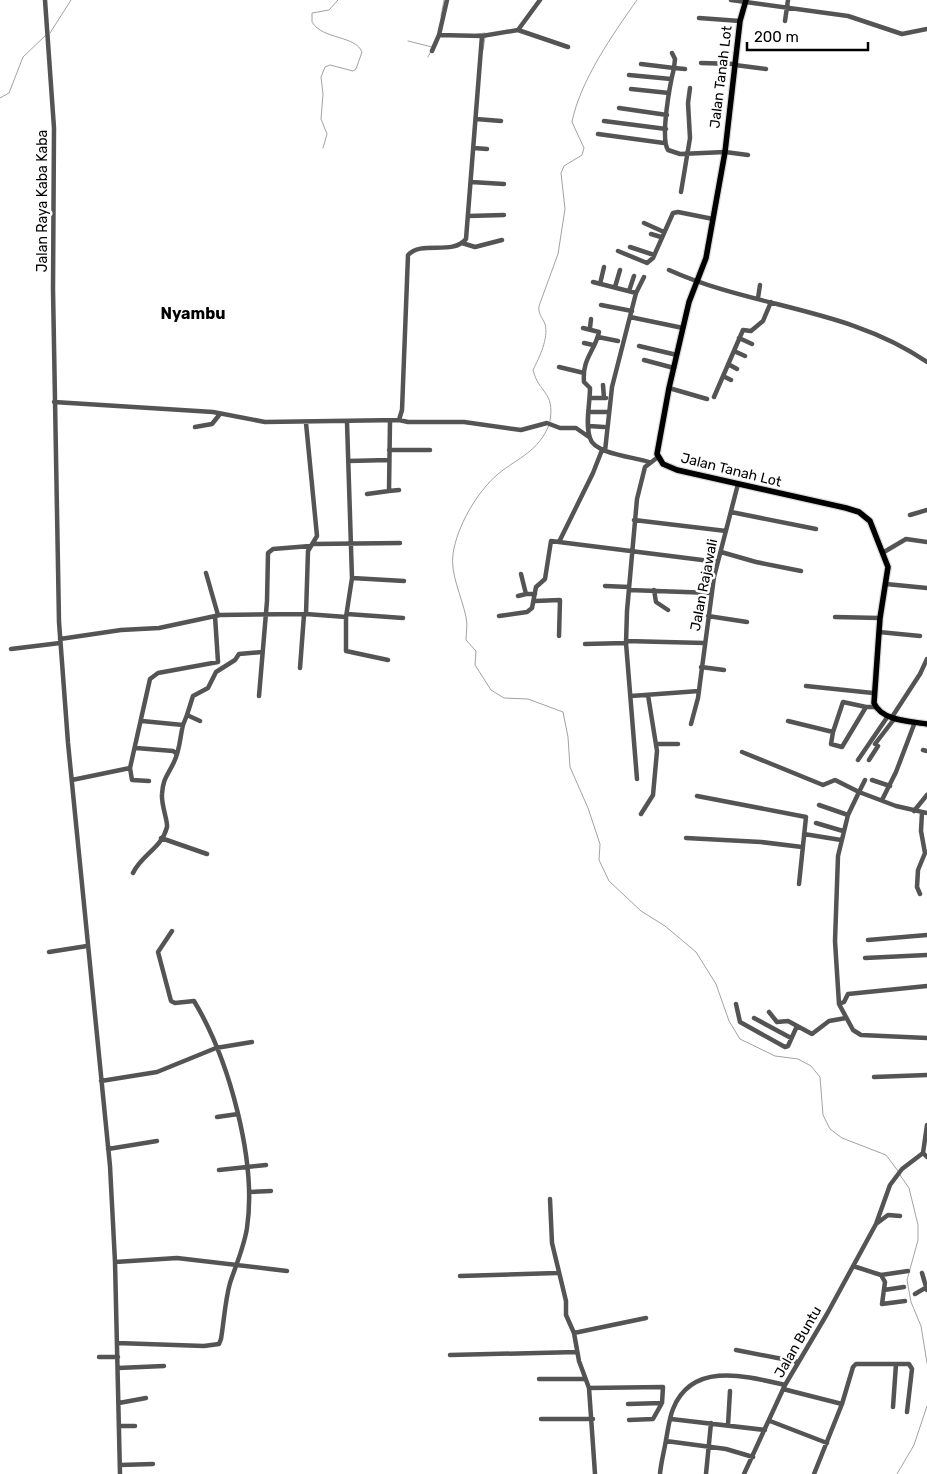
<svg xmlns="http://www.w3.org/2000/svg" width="927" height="1474" font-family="Rubik,sans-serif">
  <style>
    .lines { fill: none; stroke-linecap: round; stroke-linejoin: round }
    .stream { stroke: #a2a2a2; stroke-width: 1 }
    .major-casing { stroke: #dbdbdb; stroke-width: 8 }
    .minor { stroke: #545454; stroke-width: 4.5 }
    .major { stroke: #000; stroke-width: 5.5 }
    .labels { text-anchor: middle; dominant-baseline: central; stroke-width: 5; stroke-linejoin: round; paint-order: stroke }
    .street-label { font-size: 14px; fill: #000; stroke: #fff }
    .quarter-label { font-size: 16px; font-weight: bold; fill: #000; stroke: #fff }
  </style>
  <rect width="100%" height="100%" fill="#fff"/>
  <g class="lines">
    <path class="stream" d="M441 16 444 0
      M50 33 71 0
      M477 34 485 33
      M408 41 432 47
      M483 50 485 37
      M428 57 431 51
      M0 98 9 93 23 57 46 35
      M323 148 327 134 321 119 323 94 321 77 325 67 330 65 353 71 356 69 362 52C355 35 323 40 312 22V13L329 10 338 0
      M550 421C555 391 539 394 533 370 539 358 549 338 545 324 542 317 538 314 539 306L558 254 565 209 561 173 564 166 582 155 584 148 572 122C580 81 613 34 637 0
      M549 425C538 452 519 457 498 474 477 492 457 526 453 554 450 574 462 597 466 617 468 625 466 633 466 640L476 651 475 665 491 690 504 698 528 699 563 712 568 737 570 767 588 808 600 844 599 860 609 881 641 911 665 926 696 952 716 984 729 1021 740 1039 775 1056 798 1059 811 1066 820 1077 823 1115 830 1129 842 1138 886 1155 898 1171
      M900 1175 909 1188 918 1225V1240L907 1280 911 1302 921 1326 927 1363
      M897 1474 914 1445 927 1406"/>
    <defs>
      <path id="major" d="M746 0 740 21 725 152 706 258 689 302 669 388 657 454 663 464 677 470 846 508 859 512 870 521 888 567 880 618 874 703C882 721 909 721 927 724"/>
    </defs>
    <use href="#major" class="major-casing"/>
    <path class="minor" d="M45 0 54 128 53 289 59 622 68 743 110 1166 115 1262 120 1474
      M731 0 848 16 902 34 927 29
      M699 18 740 21
      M785 21 788 0
      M518 30 568 47
      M439 35 482 36
      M432 51 439 35 447 0
      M672 53 675 59 674 68 685 69
      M701 63 735 64
      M641 64 674 68C670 84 660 138 668 150L680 154 725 152 748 155
      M735 65 766 69
      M629 75 671 79
      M631 89 669 93
      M619 108 667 115
      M476 119 501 121
      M604 121 666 129
      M598 134 664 143
      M474 148 487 149
      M471 182 504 184
      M681 192 690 138 688 103 690 88
      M468 216 504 215
      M644 223 664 232
      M651 234 661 237
      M462 243 475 247 502 240
      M630 247 654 255
      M618 251 647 263 653 258 673 213 678 212 713 219
      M669 270C753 308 849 308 927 362
      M593 282 636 293 612 387 605 451
      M600 284 604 267
      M615 287 620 270
      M629 291 634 276
      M636 293 644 277
      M758 298 760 285
      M601 305 632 311
      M630 317 683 328
      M583 328 599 332C595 351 582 358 584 382L590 388C590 403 585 424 590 438 594 454 635 457 649 462
      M590 328 591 319
      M598 337 618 341
      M739 338 752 344
      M584 343 593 345
      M639 346 677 355
      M734 351 745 356
      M644 360 674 368
      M728 364 737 369
      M559 367 584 373
      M723 376 731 380
      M603 385 604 398
      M669 388 707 399
      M714 397 743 330 751 331 763 321 771 302
      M590 398H606
      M54 402 213 412 265 422 399 420 402 410 408 255C422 240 452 256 466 239L482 36 518 30 540 0
      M590 412H607
      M399 420 408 422H464L521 430 547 423 560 428H576L589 437
      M347 422 352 578 346 617V651L388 660
      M589 426 604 427
      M195 427 212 424 220 414
      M389 450H430
      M348 461 389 460
      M389 491 399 490
      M367 494 389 491 390 421
      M731 512 816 529
      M910 515 927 510
      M634 520 726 531
      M559 542 593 473 602 450
      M313 544 400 543
      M721 552 756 562 801 571
      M884 552 906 539 927 542
      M206 573 218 615
      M521 574 526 594H535
      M352 578 404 581
      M886 584 927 588
      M605 586 629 587
      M629 590 712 593
      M654 590 656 602 668 610
      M518 596 526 594
      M535 601 560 600 559 636
      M306 614 346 617
      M347 614 403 618
      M499 616 527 612 532 608 536 587 545 579 551 541 718 562
      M708 616 747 622
      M835 617 880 618
      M879 632 920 636
      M60 639 121 630 159 628 220 615 306 614 308 551 317 536 306 423
      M626 641 704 643
      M585 644 626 643
      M11 649 60 643
      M701 667 724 670
      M300 668 304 615
      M806 686 873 693
      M259 696 267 601 268 553 273 549 310 546
      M631 696 699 691
      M866 707 842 747 831 744 833 732 843 702 866 707H876
      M187 715 193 696 208 688 216 672 235 660 239 654 262 652
      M892 717 920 674 927 659
      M142 721 183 725 187 715 200 721
      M788 721 833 732
      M691 724 698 698 714 577 738 484
      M657 744H678
      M136 748 173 751 177 754
      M923 750 927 751
      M742 752 823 785 835 780 859 792 865 780
      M858 760 888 716
      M869 760 878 746 875 744 895 718
      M130 768 132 780 149 781
      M637 779 626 643 627 611 637 499 645 467 658 457
      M72 780 130 768 150 679 158 673 218 662 215 616
      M872 780 890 786
      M697 796 806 817 799 884
      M882 800 896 772 915 722
      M819 805 848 815
      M914 811 927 795
      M927 813 896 806 859 792 848 815 838 856 835 941 839 1004 853 1030 861 1035 927 1038
      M641 814 653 795 657 751 648 695
      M816 823 843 831
      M804 834 841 840
      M161 838 207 854
      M686 838 761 842 802 847
      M133 873C141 855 162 848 167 827 168 821 161 805 162 794 163 778 168 775 174 762 180 750 180 737 183 725
      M920 894 917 887 918 870 925 853 921 831 922 812
      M868 940 927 935
      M49 952 87 946
      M865 958 927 955
      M736 1004 740 1022 785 1047 788 1046 797 1026
      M839 1004 844 1002 848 994 927 986
      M769 1012 777 1022 788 1021 812 1034 829 1021 846 1018
      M754 1018 791 1038
      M874 1077 927 1075
      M101 1081 157 1072 216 1048 252 1042
      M217 1117 238 1114
      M927 1125 923 1153 927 1157
      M108 1149 157 1141
      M219 1170 266 1165
      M249 1192 271 1191
      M550 1199 552 1243 566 1301V1315L574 1333 579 1361 589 1388 595 1474
      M876 1224 888 1215 900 1216
      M115 1262 177 1258 287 1271
      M853 1266 881 1275 908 1271
      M922 1273 927 1290
      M881 1275 885 1282 882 1304 905 1301
      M460 1276 557 1273
      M884 1290 904 1287
      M915 1294 927 1287
      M574 1333 646 1318
      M117 1343 204 1346 219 1344 221 1339C224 1321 225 1301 230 1283 236 1265 244 1247 247 1228 257 1161 229 1059 194 1001L175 1003 171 1001 158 952 172 931
      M736 1350 798 1362
      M450 1355 577 1352
      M99 1357H118
      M118 1368 164 1366
      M539 1379H585
      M589 1388 663 1387 662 1403 653 1419 629 1420
      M783 1389 842 1404
      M119 1403 146 1398
      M628 1404 662 1403
      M893 1407 896 1364
      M541 1419H593
      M671 1419 765 1430
      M770 1421 827 1443
      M728 1425 730 1391
      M120 1426H135
      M666 1441 726 1449 753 1457
      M120 1465 153 1464
      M660 1474C661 1462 664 1452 666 1440 668 1430 669 1419 673 1409 692 1361 746 1376 785 1385
      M706 1474 711 1423
      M744 1474 785 1385 827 1314 876 1224 890 1185 902 1169 923 1153
      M814 1474 842 1404 853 1367 856 1364H909L912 1369 907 1412"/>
    <use href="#major" class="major"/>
  </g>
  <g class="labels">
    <g class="street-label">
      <text transform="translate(721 77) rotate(-83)">Jalan Tanah Lot</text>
      <text transform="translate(42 201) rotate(-90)">Jalan Raya Kaba Kaba</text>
      <text transform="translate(731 470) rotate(14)">Jalan Tanah Lot</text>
      <text transform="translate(704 585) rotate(-79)">Jalan Rajawali</text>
      <text transform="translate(798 1342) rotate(-60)">Jalan Buntu</text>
    </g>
    <g class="quarter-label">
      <text x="193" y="313">Nyambu</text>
    </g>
  </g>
  <path d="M747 42v8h121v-8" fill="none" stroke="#000000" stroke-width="2.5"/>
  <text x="754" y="42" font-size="15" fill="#000000" stroke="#ffffff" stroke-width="4" paint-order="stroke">200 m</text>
</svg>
